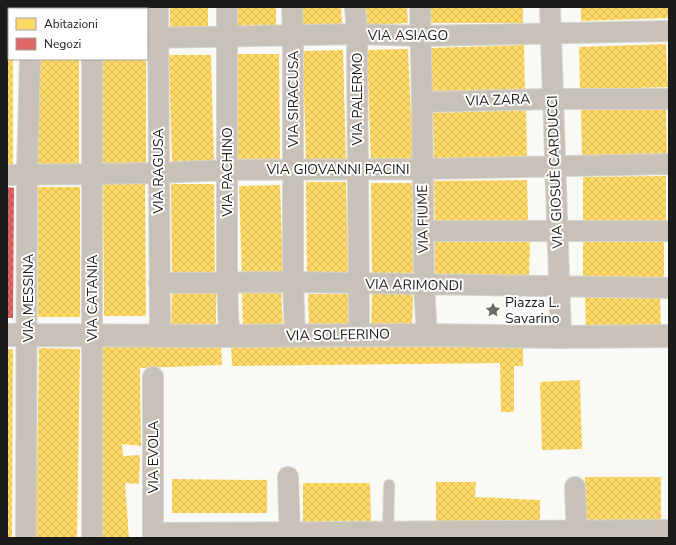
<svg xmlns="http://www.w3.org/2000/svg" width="676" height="545" font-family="'Nunito Sans',sans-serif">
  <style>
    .homes { fill: url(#homes-cross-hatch) }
    .shops { fill: url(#shops-cross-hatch) }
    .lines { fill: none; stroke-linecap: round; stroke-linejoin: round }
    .service-casing { stroke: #d5d5d3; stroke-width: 12 }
    .minor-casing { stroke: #d5d5d3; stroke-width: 22 }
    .tertiary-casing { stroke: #d5d5d3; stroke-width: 24 }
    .service { stroke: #c7c1b7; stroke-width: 10 }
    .minor { stroke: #c7c1b7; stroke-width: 20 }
    .tertiary { stroke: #c7c1b7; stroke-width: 22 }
    .labels { text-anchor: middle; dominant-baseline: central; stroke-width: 4; stroke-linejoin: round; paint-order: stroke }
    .street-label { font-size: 14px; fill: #1b1b19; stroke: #fff }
    .poi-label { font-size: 14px; fill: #1b1b19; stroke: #fff; text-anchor: start }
  </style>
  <defs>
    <pattern id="homes-cross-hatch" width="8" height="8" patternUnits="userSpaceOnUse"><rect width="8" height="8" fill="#ffd966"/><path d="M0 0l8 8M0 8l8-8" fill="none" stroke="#daba58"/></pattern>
    <pattern id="shops-cross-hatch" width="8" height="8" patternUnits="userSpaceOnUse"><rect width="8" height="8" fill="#e06666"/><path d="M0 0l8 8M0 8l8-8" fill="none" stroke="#b55353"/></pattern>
  </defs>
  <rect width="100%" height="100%" fill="#f9faf5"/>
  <path class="homes" d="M7 7H14V9H9V33H7Z
    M37 7H80V9H37Z
    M102 7H145V9H102Z
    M170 7H208V27H170Z
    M234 7H276V26L235 27Z
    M302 7H341L342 25 302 26Z
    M366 7H407L408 23 367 25Z
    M430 7H523V23H430Z
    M581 7H668L669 18 581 21Z
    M666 44 668 87 580 90 579 47Z
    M524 45 525 91 432 94 431 48Z
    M408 49 413 159 371 161 367 50Z
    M343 50 346 161 306 162 303 51Z
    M235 54H279L280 162H236Z
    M169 55H211L214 164 172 165Z
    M7 56H9V59H13V165H7Z
    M37 59H79V167L37 166Z
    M102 59H146V164H102Z
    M666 108 667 154 582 156 581 110Z
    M526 110 527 158 434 160 433 113Z
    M666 176V222H583V177Z
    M527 180 528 223 435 224 434 181Z
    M306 182H346L348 277H307Z
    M103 183H145L146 316H104Z
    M371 183H412L413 278H372Z
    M171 184H214L215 277H172Z
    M280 185 283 276 242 277 239 186Z
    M38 187H80V317H38Z
    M435 239 530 240 529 278 435 277Z
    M583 240H664V279H583Z
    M172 291 216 292V330L171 329Z
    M281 291 283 329 243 331 242 293Z
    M660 292 661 329 586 330 585 294Z
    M372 293 413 294 412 329 371 328Z
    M308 294H349L350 329 309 330Z
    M523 343V366H514V412H501L500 363 232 366 231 347Z
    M221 346 222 365 140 368 141 446 122 444 123 456 140 455 139 484 125 483 129 538H101L102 347Z
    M39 348 80 349 77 538H36Z
    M7 349H13L12 538H7Z
    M580 380 582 449 542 450 540 382Z
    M585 477H661V521H585Z
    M172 479 267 480V513H172Z
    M436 482H476L475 497 540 500V523H436Z
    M303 483H370L371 523 303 524Z"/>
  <path class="shops" d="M7 187 14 188 13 318H7Z"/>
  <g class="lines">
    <defs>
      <path id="service" d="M388 534 389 485"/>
      <path id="minor" d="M92 7V9
        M158 7 160 336
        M227 7V282L229 336
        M292 7 293 36V282L295 336
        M355 7 357 34 359 335
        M420 7 422 102 424 285 427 335
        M550 7 561 337
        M30 9 31 7
        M147 38 357 34 420 36 669 31
        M7 41H9
        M422 102 553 99H669
        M7 175 158 173 227 170 423 169 669 164
        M424 231H669
        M159 283 293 282 669 288
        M153 377V538
        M288 477 290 538
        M575 487 577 538
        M153 533 669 530
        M26 538 27 174 30 59
        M92 538V59"/>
      <path id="tertiary" d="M7 335 229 336 427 335 561 337 669 336"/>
    </defs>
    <use href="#service" class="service-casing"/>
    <use href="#minor" class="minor-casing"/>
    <use href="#tertiary" class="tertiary-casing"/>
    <use href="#service" class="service"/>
    <use href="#minor" class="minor"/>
    <use href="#tertiary" class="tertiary"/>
  </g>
  <defs>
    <symbol id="sight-bare" viewBox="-9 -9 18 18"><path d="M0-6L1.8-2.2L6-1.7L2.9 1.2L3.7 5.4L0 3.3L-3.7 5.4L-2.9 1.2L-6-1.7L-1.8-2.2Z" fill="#696966" stroke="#fff" stroke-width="2.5" paint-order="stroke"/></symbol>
  </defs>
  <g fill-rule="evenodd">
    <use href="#sight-bare" x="482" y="299" width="22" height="22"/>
  </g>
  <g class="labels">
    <g class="street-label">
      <text x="408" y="35">VIA ASIAGO</text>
      <text transform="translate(293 99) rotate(-90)">VIA SIRACUSA</text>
      <text transform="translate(357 99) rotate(-90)">VIA PALERMO</text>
      <text transform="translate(498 100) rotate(-2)">VIA ZARA</text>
      <text x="338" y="169">VIA GIOVANNI PACINI</text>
      <text transform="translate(158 171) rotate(-90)">VIA RAGUSA</text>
      <text transform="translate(227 172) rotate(-90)">VIA PACHINO</text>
      <text transform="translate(555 172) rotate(-92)">VIA GIOSUÈ CARDUCCI</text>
      <text transform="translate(423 219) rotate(-91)">VIA FIUME</text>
      <text transform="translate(414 285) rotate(1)">VIA ARIMONDI</text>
      <text transform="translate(28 298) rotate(-90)">VIA MESSINA</text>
      <text transform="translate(92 298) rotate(-90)">VIA CATANIA</text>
      <text transform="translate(338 335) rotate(-1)">VIA SOLFERINO</text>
      <text transform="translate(153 457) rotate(-90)">VIA EVOLA</text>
    </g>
    <g class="poi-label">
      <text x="505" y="302">Piazza L.<tspan x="505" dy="16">Savarino</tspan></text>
    </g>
  </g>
  <rect width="676" height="545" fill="none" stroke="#1b1b19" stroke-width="16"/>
  <rect x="8" y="8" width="140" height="52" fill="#ffffff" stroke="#a4a4a3"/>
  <rect x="16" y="18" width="20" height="12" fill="#ffd966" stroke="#a4a4a3"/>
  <text x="44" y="28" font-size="12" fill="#1b1b19">Abitazioni</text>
  <rect x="16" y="38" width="20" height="12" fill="#e06666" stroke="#a4a4a3"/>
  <text x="44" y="48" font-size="12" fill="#1b1b19">Negozi</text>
</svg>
